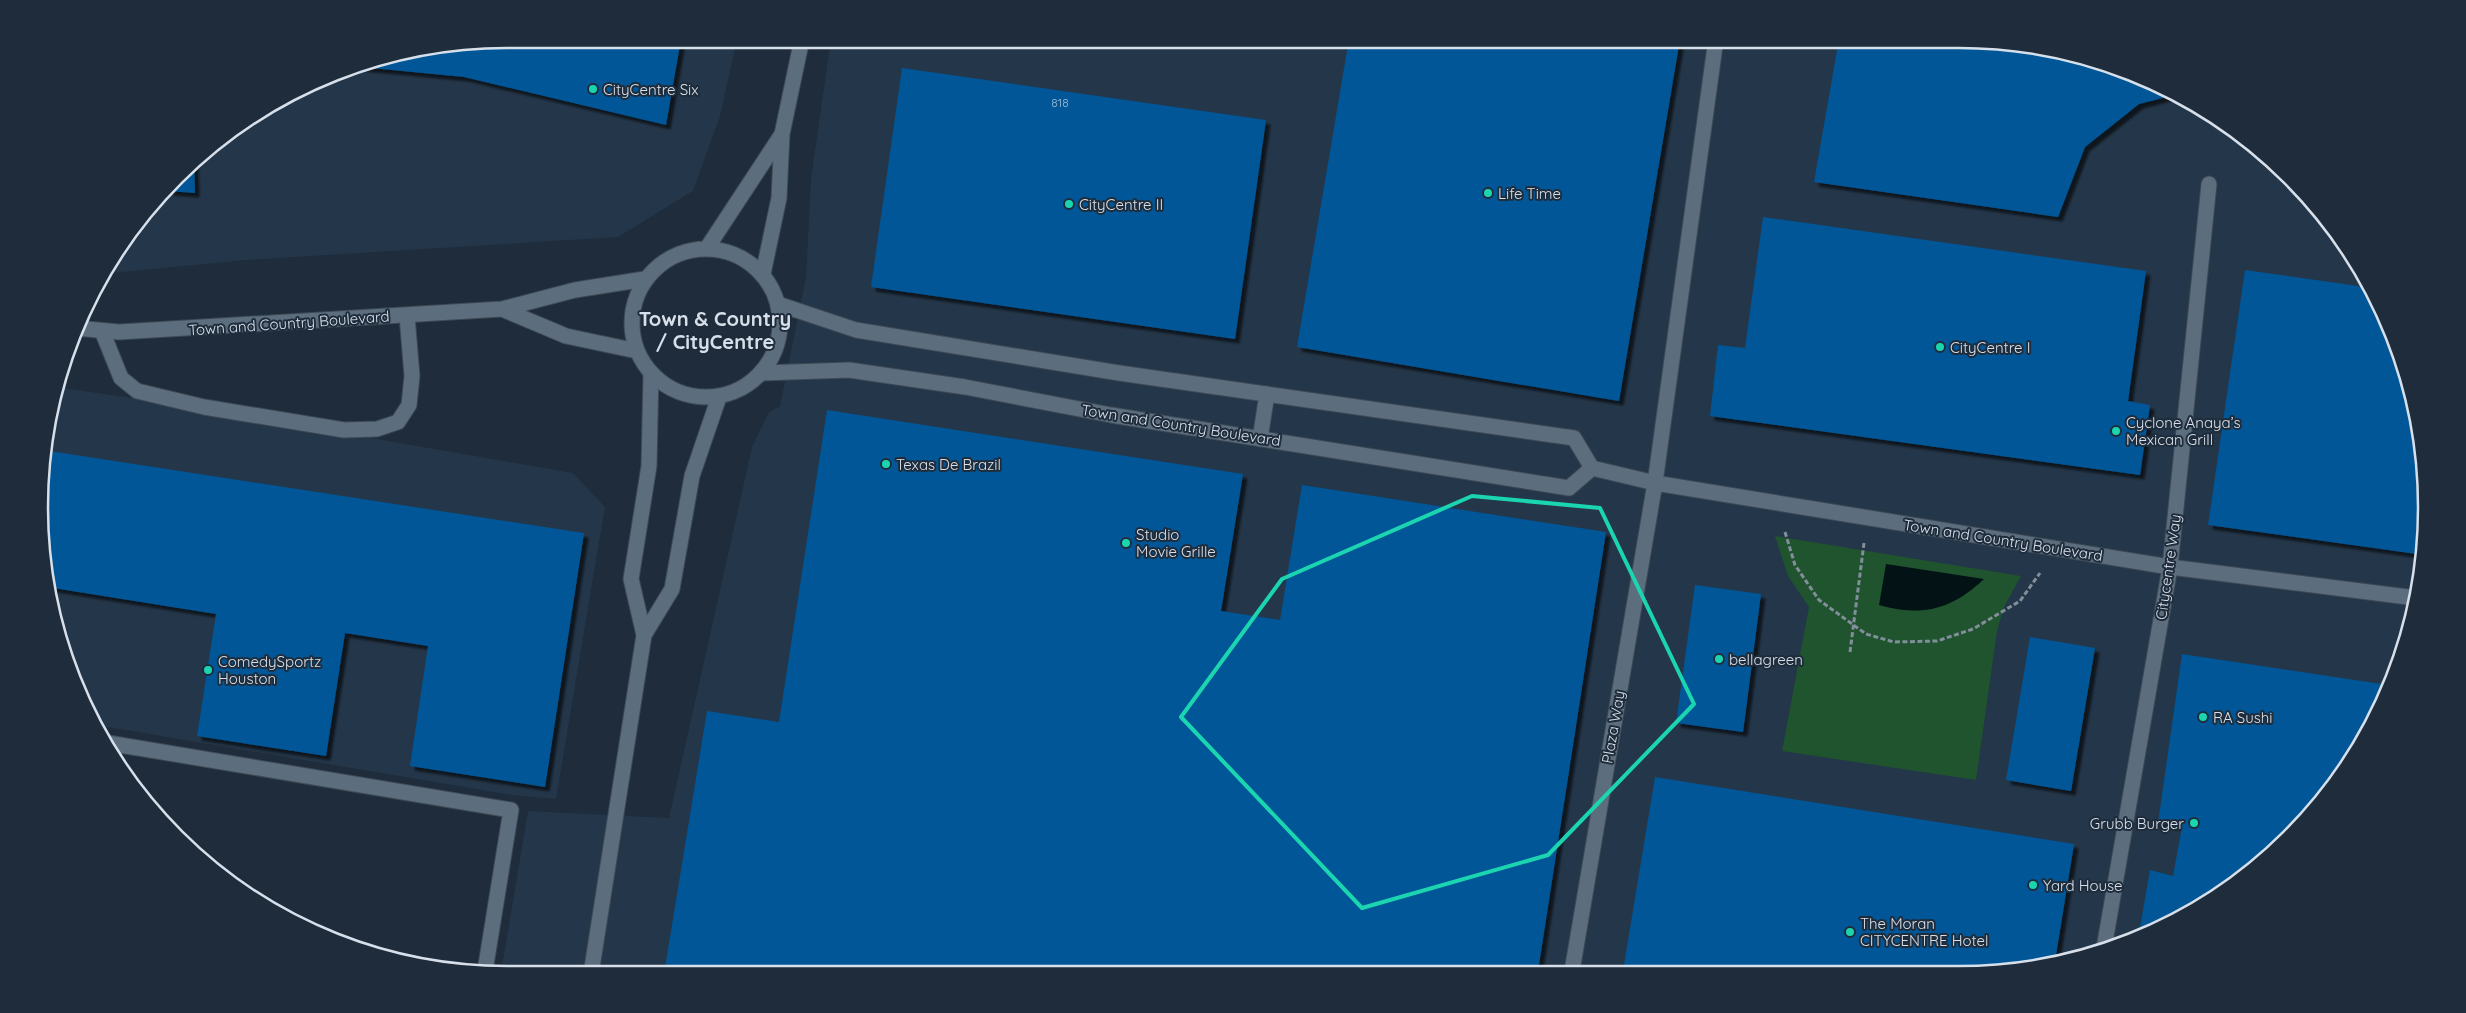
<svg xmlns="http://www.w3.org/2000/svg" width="2466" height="1013" font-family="Quicksand,sans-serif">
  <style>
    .built { fill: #243649 }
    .green { fill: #1f542e }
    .water { fill: #021215 }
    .building { fill: #015696; filter: url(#shadow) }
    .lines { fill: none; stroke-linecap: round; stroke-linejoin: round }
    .service-casing { stroke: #3d4955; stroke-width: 17 }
    .tertiary-casing { stroke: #3d4955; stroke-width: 17 }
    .path { stroke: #828e9a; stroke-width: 3; stroke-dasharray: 5 2.5; stroke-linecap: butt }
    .service { stroke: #5c6d7d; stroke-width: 15 }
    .tertiary { stroke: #5c6d7d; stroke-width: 15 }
    .marked { fill: none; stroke: #1bd5b1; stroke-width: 4; stroke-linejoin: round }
    .poi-dot { fill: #1bd5b1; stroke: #1e2c3b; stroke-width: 2 }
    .labels { text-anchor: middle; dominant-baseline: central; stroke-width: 4; stroke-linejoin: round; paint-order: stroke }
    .number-label { font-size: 12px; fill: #a2bed5 }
    .poi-label { font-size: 15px; fill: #d7e0ea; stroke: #1e2c3b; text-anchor: start }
    .street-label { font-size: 15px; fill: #d7e0ea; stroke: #1e2c3b }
    .district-label { font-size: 20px; font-weight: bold; fill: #d7e0ea; stroke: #1e2c3b }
    .rim { fill: none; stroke: #d7e0ea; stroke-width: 2.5 }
  </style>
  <defs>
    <filter id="shadow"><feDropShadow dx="4.5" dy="4.5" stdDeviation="1" flood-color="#0009"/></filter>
  </defs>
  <rect width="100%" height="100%" fill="#1e2c3b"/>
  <path class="built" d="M507 39H737L720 116 693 191 618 237 246 260 101 274 198 155 272 102 356 64Z
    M831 39H1959L2110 63 2193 101 2268 155 2330 222 2379 299 2411 385 2426 476 2423 567 2403 657 2348 767 2268 858 2139 939 2021 970 501 973 528 811 669 818 752 447 769 412 780 406 806 277 811 179Z
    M56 387 181 405 573 473 605 507 556 799 512 795 96 725 48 597 43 445Z"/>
  <path class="green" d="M1775 536 2021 576 2004 607 1997 631 1976 780 1782 751 1809 607 1788 576Z"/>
  <path class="water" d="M1886 564 1984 579C1951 610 1922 617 1879 605Z"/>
  <path class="building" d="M506 39H681L666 125 464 77 351 66Z
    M1349 39H1680L1619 401 1297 347Z
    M1839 39H1959L2110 63 2178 94 2139 104 2085 147 2058 217 1814 182Z
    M902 68 1266 120 1235 339 871 287Z
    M194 160 195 193 168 191 192 162Z
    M1763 217 2146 271 2128 401 2150 405 2140 475 1710 416 1718 345 1745 348Z
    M2245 270 2372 288 2379 299 2411 385 2426 476 2424 555 2208 525Z
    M827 410 1243 474 1221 611 1280 620 1302 485 1606 532 1538 971 664 974 707 711 779 722Z
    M43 450 584 533 545 787 410 766 428 646 345 633 326 756 197 736 216 614 47 587Z
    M1695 585 1761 594 1743 732 1676 723Z
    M2030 637 2095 648 2071 791 2006 780Z
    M2182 654 2388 685 2348 767 2268 858 2138 939 2150 870 2173 876 2182 827 2158 823Z
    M1655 777 2074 844 2055 961 2021 970 1623 971Z"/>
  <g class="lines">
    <defs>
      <path id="service" d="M778 304 856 330 1119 373 1574 438 1592 468 1655 483 2170 567 2416 598
        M102 331 121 378 137 391 204 407 344 430 377 429 398 422 409 405 412 376 407 316
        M651 373 649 466 631 579 644 635 672 589 692 476 719 397
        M762 373 849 370 965 387 1111 415 1569 488 1592 468
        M1260 439 1267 394
        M102 742 511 810 485 971
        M2104 948 2170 567 2209 184
        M1572 971 1655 483 1716 39
        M591 974 644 635"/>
      <path id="tertiary" d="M707 248 782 134
        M632 323a74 74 0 1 1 148 0a74 74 0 1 1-148 0Z
        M763 274 779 198 782 134 802 39
        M502 309 566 336 637 351
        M76 328 119 332 502 309 575 290 645 279"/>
    </defs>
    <use href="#service" class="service-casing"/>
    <use href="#tertiary" class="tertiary-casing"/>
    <path class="path" d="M1785 532 1795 565 1819 600 1866 634 1894 642 1937 641 1973 629 2020 601 2040 573
      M1850 652 1864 543"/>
    <use href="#service" class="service"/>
    <use href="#tertiary" class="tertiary"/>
  </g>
  <path class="marked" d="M1472 496 1600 508 1694 704 1548 855 1362 908 1181 717 1282 579Z"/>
  <g class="poi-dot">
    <circle cx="593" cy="89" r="5"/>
    <circle cx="1488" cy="193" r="5"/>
    <circle cx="1069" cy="204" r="5"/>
    <circle cx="1940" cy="347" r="5"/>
    <circle cx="2116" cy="431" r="5"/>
    <circle cx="886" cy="464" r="5"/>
    <circle cx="1126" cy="543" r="5"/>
    <circle cx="1719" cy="659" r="5"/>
    <circle cx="208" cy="670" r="5"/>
    <circle cx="2203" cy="717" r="5"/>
    <circle cx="2194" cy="823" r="5"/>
    <circle cx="2033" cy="885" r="5"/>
    <circle cx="1850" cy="932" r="5"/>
  </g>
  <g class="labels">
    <g class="number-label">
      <text x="1060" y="102">818</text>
    </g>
    <g class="poi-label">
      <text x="603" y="89">CityCentre Six</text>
      <text x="1498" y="193">Life Time</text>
      <text x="1079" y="204">CityCentre II</text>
      <text x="1950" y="347">CityCentre I</text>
      <text x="2126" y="422">Cyclone Anaya’s<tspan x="2126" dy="17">Mexican Grill</tspan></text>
      <text x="896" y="464">Texas De Brazil</text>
      <text x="1136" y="534">Studio<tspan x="1136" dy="17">Movie Grille</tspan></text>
      <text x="1729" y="659">bellagreen</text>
      <text x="218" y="661">ComedySportz<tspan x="218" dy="17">Houston</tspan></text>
      <text x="2213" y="717">RA Sushi</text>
      <text x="2184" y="823" text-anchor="end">Grubb Burger</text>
      <text x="2043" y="885">Yard House</text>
      <text x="1860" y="923">The Moran<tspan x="1860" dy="17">CITYCENTRE Hotel</tspan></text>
    </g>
    <g class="street-label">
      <text transform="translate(289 323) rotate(-4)">Town and Country Boulevard</text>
      <text transform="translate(1181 425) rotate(9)">Town and Country Boulevard</text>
      <text transform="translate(2003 540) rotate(9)">Town and Country Boulevard</text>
      <text transform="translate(2168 567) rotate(-82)">Citycentre Way</text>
      <text transform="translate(1613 727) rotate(-80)">Plaza Way</text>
    </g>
    <g class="district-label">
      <text x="715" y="318">Town &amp; Country<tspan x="715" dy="23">/ CityCentre</tspan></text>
    </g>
  </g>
  <path d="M0 0H2466V1013H0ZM507 48H1959A459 459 0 0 1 2418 507V507A459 459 0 0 1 1959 966H507A459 459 0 0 1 48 507V507A459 459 0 0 1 507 48Z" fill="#1e2c3b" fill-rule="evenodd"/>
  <path class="rim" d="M507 48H1959A459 459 0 0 1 2418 507V507A459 459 0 0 1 1959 966H507A459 459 0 0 1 48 507V507A459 459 0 0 1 507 48Z"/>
</svg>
